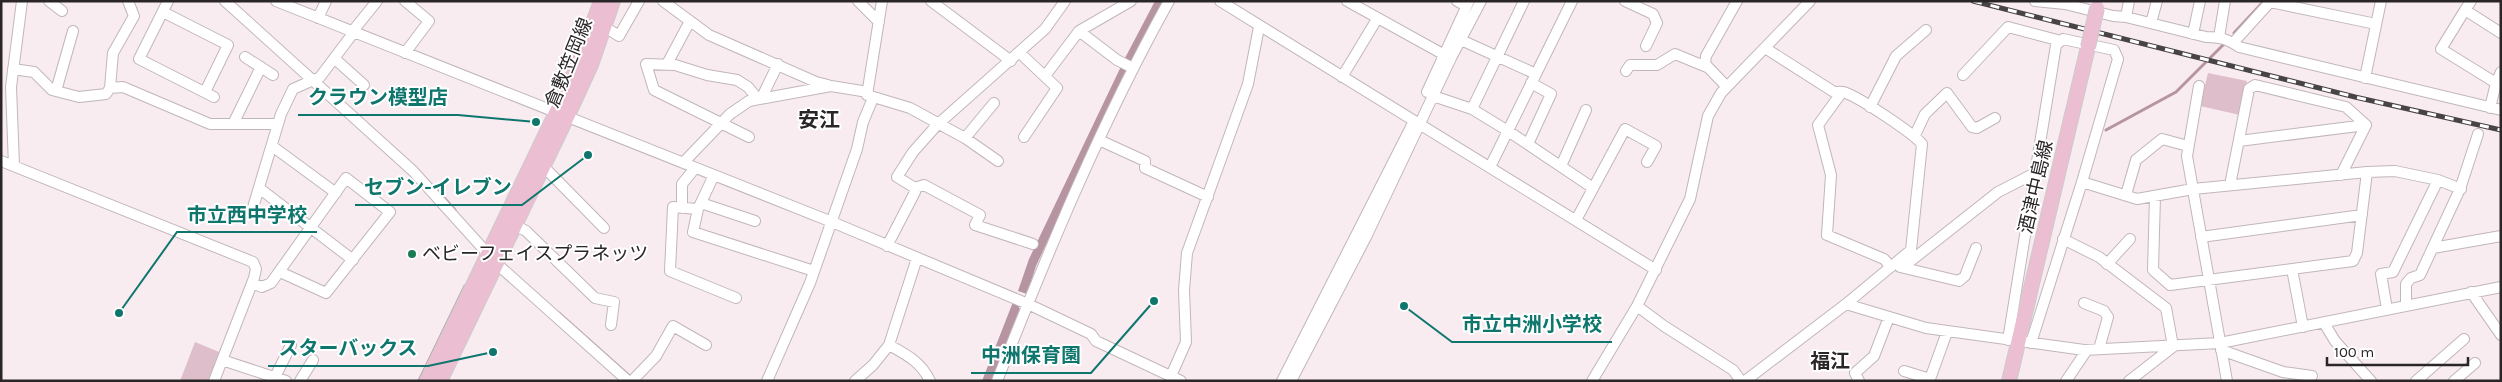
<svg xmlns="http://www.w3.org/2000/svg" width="2502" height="382" font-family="Karla,'Noto Sans JP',sans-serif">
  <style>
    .green { fill: #debeca }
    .water { fill: #b694a1 }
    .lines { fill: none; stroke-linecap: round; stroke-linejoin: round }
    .stream { stroke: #b694a1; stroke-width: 3 }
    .minor-casing { stroke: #c1b6ba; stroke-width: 12 }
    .major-casing { stroke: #cccbcb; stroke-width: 16 }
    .minor { stroke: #fff; stroke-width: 10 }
    .major { stroke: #ebbfd1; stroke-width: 14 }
    .rail-casing { stroke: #484345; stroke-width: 5 }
    .rail { stroke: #fff; stroke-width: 3; stroke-dasharray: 9; stroke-linecap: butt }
    .major-bridge-casing { stroke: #cccbcb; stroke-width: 16; stroke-linecap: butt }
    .major-bridge { stroke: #ebbfd1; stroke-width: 14 }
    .poi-dot { fill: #1b7b53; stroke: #fff; stroke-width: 2 }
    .labels { text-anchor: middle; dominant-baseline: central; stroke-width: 4; stroke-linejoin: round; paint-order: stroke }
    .street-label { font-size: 19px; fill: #2a2628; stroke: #fff }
    .poi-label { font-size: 19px; fill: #2a2628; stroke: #fff; text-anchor: start }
    .neighbourhood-label { font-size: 20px; font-weight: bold; fill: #2a2628; stroke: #fff }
    .quarter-label { font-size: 21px; font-weight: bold; fill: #2a2628; stroke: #fff }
    .leader { fill: none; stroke: #0f766e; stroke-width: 2 }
    .callout-dot { fill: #0f766e; stroke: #fff; stroke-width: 2 }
    .callout-label { font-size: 20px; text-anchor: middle; font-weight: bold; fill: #0f766e; stroke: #fff; stroke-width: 4; stroke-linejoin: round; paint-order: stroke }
  </style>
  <rect width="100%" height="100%" fill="#f8ecf0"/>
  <path class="green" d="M2208 73 2247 81 2240 115 2200 106Z
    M195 342 219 352 208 381H180Z"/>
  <path class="water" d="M1155 1H1165L1097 135 1036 266 1027 294 1018 291 1029 259 1125 58Z
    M1013 302 1018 304 1020 310 991 381H982Z"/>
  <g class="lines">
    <path class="stream" d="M2234 33 2264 1
      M2106 130 2176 92 2224 44
      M437 190 455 210
      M559 313 633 379
      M419 381 465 286"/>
    <defs>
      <path id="minor" d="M49 1 62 11
        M128 1 134 16 113 53 110 88 123 87 210 124H278
        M168 1 139 59 214 97
        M225 1 413 171 497 264 628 381
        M276 1 832 222 1028 304 1091 334 1096 341 1181 381
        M663 1 709 35 816 82 828 85
        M858 1 879 22
        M882 1 867 95 910 108 965 138 998 161
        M931 1 1011 61
        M1220 1 1656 270
        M1347 1 1450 58
        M1457 1 1466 6
        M1625 1 1653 14 1657 23 1646 46
        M2035 1 2065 4 2113 16 2126 17 2129 1
        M2270 2 2376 24
        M2465 10 2471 1
        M163 12 228 45 205 92
        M2126 17 2206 37C2220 37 2228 39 2239 47L2501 110
        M318 18 326 1
        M2151 23 2157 1
        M605 27 619 36 639 1
        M1079 31 1131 1
        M352 32 377 1
        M2193 34 2200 1
        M2219 37 2225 1
        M1461 40 1536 74
        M2233 43 2271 1
        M405 53 429 21 405 1
        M1020 53 1057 88 1024 137
        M245 57 273 75
        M335 59 364 85
        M667 64 690 21
        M13 69 34 72 52 90 79 97 106 94 110 88
        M1626 71 1630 65H1657L1675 54 1709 68
        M1963 75 2008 27 2061 41
        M1045 76 1079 31 1117 60 1133 68
        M1342 77 1377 19
        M2365 78 2381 1
        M2496 83 2441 49 2465 10 2501 33
        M2199 86 2187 156 2227 381
        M1727 87 1705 64 1706 56 1737 1
        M56 91 73 31
        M1427 92 1469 1
        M1842 92 1818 125 1831 175 1827 235 1884 259 1891 267
        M1433 96 1472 109 1508 131 1593 188
        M762 97 778 64
        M1870 107 1896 56 1926 30
        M2490 108 2496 83 2501 72
        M1472 109 1524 1
        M233 124 261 67
        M1915 135 1925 114 1947 93 1972 127 1977 128 1995 118
        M749 137 654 90 646 64 675 65 707 75 737 80 748 87 757 98
        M965 138 994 103
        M1099 140 1145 161V168L1208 197
        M2239 141 2366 125
        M1528 144 1551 94 1531 83
        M272 146 336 193
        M1 161 253 262 256 269 254 278 214 381
        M683 163 730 114 749 101 831 86 868 92
        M14 166 11 87 22 1
        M1561 166 1586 110
        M544 167 604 228
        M1490 167 1572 1
        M2367 172 2395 171 2438 180 2393 272 2381 274 2387 309
        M714 175 698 209 693 232 814 271
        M2438 180 2461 189
        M2082 182 2137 199 2193 189 2367 172 2357 253 2353 261 2170 285 2153 270 2155 196
        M2230 185 2249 89 2255 85 2346 107 2366 125 2341 175
        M259 188 353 260
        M915 188 924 185 980 215 975 225 1033 244
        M2126 195 2136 160 2162 139 2188 146
        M701 203 755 221
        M682 208V184L695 168
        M698 209 673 207 670 271 736 298
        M251 214 281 114 293 89 320 77 354 32
        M1576 220 1625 129 1656 146 1647 162
        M515 225 526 231 595 298 614 302 611 325
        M2201 237 2362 215
        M2063 239 2099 257 2166 308 2173 346
        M887 246 915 192V188L897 177 913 152 937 125 1045 29 1065 1
        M2433 248 2501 236
        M2107 264 2130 239
        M1900 267 1959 281 1965 276 1976 248
        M1903 267 1998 192 2035 173
        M2292 269 2303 327
        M252 283 262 287 271 283 346 178 390 212 326 293 280 272
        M2471 292 2501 335
        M2084 303 2104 311 2108 317 2099 349
        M1846 304 1926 328 2084 350 2220 343 2501 287
        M2406 304V284L2411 278 2420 275 2460 189 2478 134
        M1637 306 1664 326 1733 370 1741 381
        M2324 323 2335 341 2371 381
        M2008 340 2056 45 2063 39 2114 50 2118 59 2082 182 2031 343
        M889 345C907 355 921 362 930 381
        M2221 350 2283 372 2312 376
        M222 360 286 381
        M1904 371 1930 379 1947 332
        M1171 376 1186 342 1184 290 1187 253 1248 84 1259 27
        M273 381 291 345
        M300 381 313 360
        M632 381 656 356 673 326 706 345
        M767 381 810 283 857 149 863 122 873 98
        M855 381 873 365 889 345 917 258
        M997 381C1048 252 1101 123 1169 1
        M1282 381 1412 125
        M1291 381 1366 237 1451 58 1481 1
        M1592 381 1637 306 1690 199 1708 116 1721 93 1810 1
        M1745 381 1846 304 1911 250 1922 144C1913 133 1860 98 1846 93 1843 91 1838 92 1834 92L1765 48
        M1859 381 1855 373 1874 356 1889 317
        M2066 381 2087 350
        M2129 381 2174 346
        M2416 381 2464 339
        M2454 381 2475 363"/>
      <path id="major" d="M427 381 556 113 580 59 601 1
        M440 381 567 117 591 65 613 1
        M2009 381 2088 47"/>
    </defs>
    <use href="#minor" class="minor-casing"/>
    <use href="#major" class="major-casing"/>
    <use href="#minor" class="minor"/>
    <use href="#major" class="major"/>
    <defs>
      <path id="rail" d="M1973 1 2355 97 2501 130"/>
    </defs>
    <use href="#rail" class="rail-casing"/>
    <use href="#rail" class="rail"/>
    <defs>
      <path id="major-bridge" d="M2088 47 2097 8"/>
    </defs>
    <use href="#major-bridge" class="major-bridge-casing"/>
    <use href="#major-bridge" class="major-bridge"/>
  </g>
  <circle class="poi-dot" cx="412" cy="254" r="5"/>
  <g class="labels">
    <g class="street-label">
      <text transform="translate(569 63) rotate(-68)">倉敷笠岡線</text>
      <text transform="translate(2036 187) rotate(-77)">酒津中島線</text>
    </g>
    <g class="poi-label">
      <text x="422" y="254">ベビーフェイスプラネッツ</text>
    </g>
    <g class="neighbourhood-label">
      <text x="1830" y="361">福江</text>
    </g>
    <g class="quarter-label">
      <text x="819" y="120">安江</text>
    </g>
  </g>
  <path class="leader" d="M536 122L458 115H298M588 155L522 205H355M119 313L177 232H317M1404 306L1452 342H1612M493 352L428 366H268M1154 301L1091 373H971"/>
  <g class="callout-dot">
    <circle cx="536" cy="122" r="5"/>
    <circle cx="588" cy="155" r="5"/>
    <circle cx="119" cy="313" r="5"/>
    <circle cx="1404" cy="306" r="5"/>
    <circle cx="493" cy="352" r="5"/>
    <circle cx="1154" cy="301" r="5"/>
  </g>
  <g class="callout-label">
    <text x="378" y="104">クラウン模型店</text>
    <text x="438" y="194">セブン-イレブン</text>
    <text x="247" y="222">市立西中学校</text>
    <text x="1532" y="331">市立中洲小学校</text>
    <text x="348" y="355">スターバックス</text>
    <text x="1031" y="362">中洲保育園</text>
  </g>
  <rect width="2502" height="382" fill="none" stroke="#2a2628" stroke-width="5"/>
  <path d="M2327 357v8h141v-8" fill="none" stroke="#2a2628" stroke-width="2.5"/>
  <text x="2334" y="357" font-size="15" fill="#2a2628" stroke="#ffffff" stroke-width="4" paint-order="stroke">100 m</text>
</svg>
